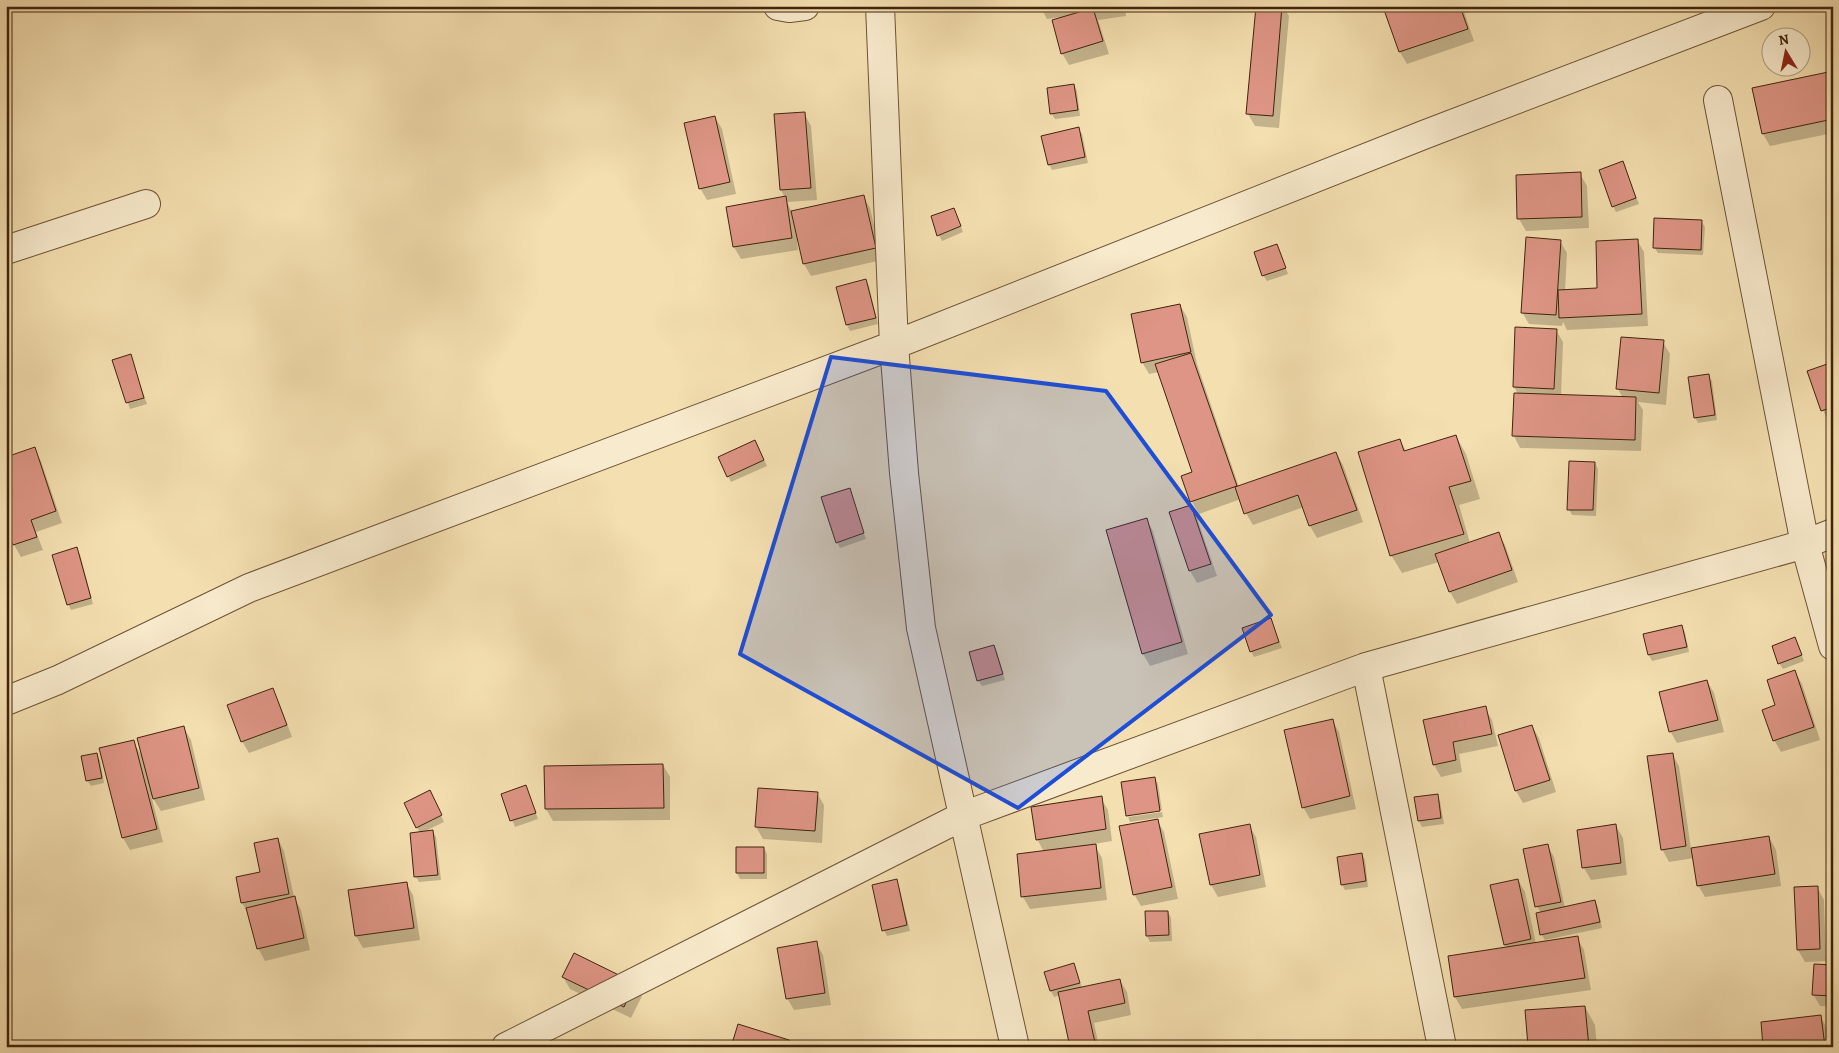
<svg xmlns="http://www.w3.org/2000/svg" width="1839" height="1053" font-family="Alegreya,serif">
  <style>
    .shadow { fill: #0003 }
    .building { fill: #de9585; stroke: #40240c }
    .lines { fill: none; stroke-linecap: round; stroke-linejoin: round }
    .street-casing { stroke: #6d5335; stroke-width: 30 }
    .street { stroke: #f8eacc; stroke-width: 28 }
    .marked { fill: #1d4ed8; fill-opacity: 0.2; stroke: #1d4ed8; stroke-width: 4; stroke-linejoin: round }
  </style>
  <rect width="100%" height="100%" fill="#f4dfb0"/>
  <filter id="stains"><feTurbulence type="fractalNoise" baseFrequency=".004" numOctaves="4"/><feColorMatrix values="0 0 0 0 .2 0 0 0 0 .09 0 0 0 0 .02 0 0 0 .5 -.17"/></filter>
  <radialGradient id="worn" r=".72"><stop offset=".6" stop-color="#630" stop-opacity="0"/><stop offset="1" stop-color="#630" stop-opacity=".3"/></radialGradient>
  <path class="shadow" d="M1040 6H1074L1075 15 1090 11 1088 6H1125L1126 16 1098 20 1109 54 1069 65 1062 53 1061 17 1047 19Z
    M1257 6H1283L1289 16 1279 128 1255 126 1248 114Z
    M1388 6H1462L1474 41 1407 64 1400 52 1385 7Z
    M1833 72V133L1770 146 1763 134Z
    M1074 85 1077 91 1080 116 1055 119 1051 113Z
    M804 113 811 126 817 200 787 202 792 212 863 196 870 208 882 260 811 276 804 264 799 241H797L798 250 741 259 734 247 727 208 785 198 781 190Z
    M715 117 722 129 736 194 707 200 700 188Z
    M1078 129 1082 134 1088 163 1052 170 1049 164Z
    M1623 163 1639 204 1616 212 1613 206Z
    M1580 174 1587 186 1589 228 1526 231 1519 219Z
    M954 209 963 232 942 241 939 235Z
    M1701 221 1705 227 1703 255 1658 253 1654 247Z
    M1637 240 1644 252 1648 326 1567 330 1563 322 1562 326 1529 324 1522 312 1560 241 1567 253 1565 291 1599 289Z
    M1277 246 1288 274 1267 281 1263 275Z
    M866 280 869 286 878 324 850 331 847 325 837 288Z
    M1180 305 1187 317 1197 364 1239 487 1336 453 1343 465 1363 522 1317 538 1310 526 1304 507 1253 525 1246 513 1241 499 1199 514 1192 502 1183 476 1194 473 1159 372 1149 374 1142 362Z
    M1556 330 1563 342 1561 396 1623 398 1618 389 1663 342 1670 354 1666 405 1638 402 1643 410 1641 451 1520 448 1514 436 1518 394 1514 387Z
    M130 356 147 404 130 409 114 361Z
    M1833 363V421L1829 423 1823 410Z
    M1708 375 1712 381 1717 420 1698 423 1695 417Z
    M1456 436 1466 454 1480 499 1459 505 1470 543 1498 533 1505 545 1518 582 1457 604 1450 592 1439 562 1402 573 1391 555 1400 440 1406 451Z
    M758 447 767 466 731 482 728 476Z
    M34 449 41 461 62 523 36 532 43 550 21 557 14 545 6 522Z
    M1595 463 1598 469 1596 516 1572 515 1569 509Z
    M849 490 866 539 840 548 837 542Z
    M1190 506 1197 518 1217 576 1197 583 1190 571 1170 513Z
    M1146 519 1153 531 1188 654 1150 666 1143 654Z
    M76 549 80 554 93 604 71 610 68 604Z
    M1271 619 1282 648 1254 657 1251 651Z
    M1682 627 1685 632 1689 652 1652 661 1649 655 1645 635Z
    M1795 638 1804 661 1783 669 1779 663Z
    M994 646 997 652 1005 680 982 686 978 680Z
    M1795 672 1802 684 1820 740 1781 752 1774 740 1777 706Z
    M1707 681 1714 693 1724 732 1677 743 1670 731Z
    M272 690 279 702 292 737 249 753 242 741Z
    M1485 708 1492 720 1498 746 1459 754 1462 772 1441 777 1434 765 1425 721Z
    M1332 720 1339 732 1356 809 1310 819 1303 807Z
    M1532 726 1539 738 1556 792 1523 803 1516 791Z
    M184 728 191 740 205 800 161 811 151 795 163 842 130 850 123 838 133 741 143 758Z
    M96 754 100 760 104 783 91 786 87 780Z
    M1672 754 1679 766 1691 849 1769 837 1776 850 1781 886 1705 897 1698 885 1694 858 1669 862 1662 849Z
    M663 765 670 777V820L553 821 546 809Z
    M1155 778 1158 784 1162 810 1127 815V817L1122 783Z
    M526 787 538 819 515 827 502 795Z
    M817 793 824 805 822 843 763 839 756 827Z
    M1437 795 1440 801 1444 824 1422 827 1419 821 1415 798Z
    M433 798 444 822 423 832H433L436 837 441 880 419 882 416 877 420 833 405 804Z
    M1101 798 1108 810 1112 841 1094 844 1102 858 1107 900 1030 909 1023 897 1018 855 1044 852 1037 839Z
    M1162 812 1163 817 1130 822 1128 817Z
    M1157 820 1164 832 1178 899 1141 906 1134 894Z
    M1249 825 1256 837 1266 887 1218 897 1211 885 1201 835Z
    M1616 826 1623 838 1627 875 1591 880 1584 868 1579 831Z
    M278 839 284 851 294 897 301 910 310 950 265 961 258 948 249 915 242 903 237 878 262 873Z
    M1547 845 1554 857 1565 908 1595 901 1598 907 1602 928 1545 940 1542 935 1541 913 1537 906Z
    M737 848H764L767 854V879H740L737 873Z
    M1362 854 1365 860 1368 887 1345 890 1342 885Z
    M896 880 899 886 910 931 887 936 884 930Z
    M1518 880 1525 892 1536 944 1577 938 1584 950 1591 990 1462 1009 1455 997 1449 957 1507 948 1505 945Z
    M406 883 413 895 420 940 363 948 356 936 350 892Z
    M1817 887 1824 900 1826 961 1805 962 1798 950Z
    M1146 912H1168L1171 918 1172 941 1150 942 1147 936Z
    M816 943 823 955 831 1005 794 1010 787 998Z
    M1074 964 1082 988 1120 980 1127 992 1131 1015 1094 1023 1099 1047H1071L1060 995 1054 997 1051 991 1045 973Z
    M1833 966V1007L1820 1006 1813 994Z
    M563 977 635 984 642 996 631 1018 570 989Z
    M1585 1007 1595 1025 1597 1047H1529Z
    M1820 1016 1827 1028 1829 1047H1765Z"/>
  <path class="building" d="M1256 6H1282L1273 116 1246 114Z
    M1460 6 1468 29 1399 52 1383 7Z
    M1093 8 1103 41 1061 54 1052 20Z
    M1833 71V119L1762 134 1752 88Z
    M1074 84 1078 110 1050 114 1047 88Z
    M805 112 811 188 780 190 774 114Z
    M715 116 730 182 699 189 684 123Z
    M1079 127 1085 157 1048 165 1041 136Z
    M1623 161 1636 198 1612 207 1599 170Z
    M1581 172 1582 217 1517 219 1516 175Z
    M864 195 876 248 803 264 791 211Z
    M786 196 792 238 733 247 726 207Z
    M954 208 961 226 937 236 931 216Z
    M1654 218 1702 220 1701 250 1653 248Z
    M1526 237 1561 240 1556 315 1521 313Z
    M1638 239 1642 314 1559 318 1558 290 1597 288 1596 241Z
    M1277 244 1286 268 1262 276 1254 252Z
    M866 279 876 318 846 325 836 287Z
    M1180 304 1191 352 1141 363 1131 314Z
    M1515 327 1557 329 1554 389 1513 387Z
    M1621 337 1664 340 1659 393 1616 389Z
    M1191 353 1237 486 1190 502 1181 476 1192 472 1155 364Z
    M131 354 144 398 126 403 112 360Z
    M1833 362V407L1821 411 1807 371Z
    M1709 374 1715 415 1694 418 1688 377Z
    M1514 393 1636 397 1635 440 1512 436Z
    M1456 435 1471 481 1449 487 1464 534 1390 556 1358 452 1400 439 1404 451Z
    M755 440 764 460 727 477 718 457Z
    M35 447 56 511 31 520 37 537 13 545 6 526V457Z
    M1336 452 1357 510 1309 526 1298 495 1244 514 1235 487Z
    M1569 461 1595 462 1593 510H1567Z
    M850 488 864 533 836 543 821 497Z
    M1191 505 1211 564 1189 571 1169 512Z
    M1147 518 1182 642 1142 654 1106 530Z
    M1499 532 1512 570 1449 592 1435 554Z
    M77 547 91 598 67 605 52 555Z
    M1271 618 1279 642 1250 652 1242 628Z
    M1682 625 1687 647 1648 655 1643 634Z
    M1795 637 1802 655 1778 664 1772 646Z
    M994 645 1003 674 977 681 969 652Z
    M1795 670 1814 727 1773 741 1762 710 1775 705 1767 680Z
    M1707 680 1718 720 1669 732 1659 692Z
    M273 688 287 725 241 742 227 705Z
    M1486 706 1492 734 1453 742 1456 760 1433 765 1423 720Z
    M1333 719 1350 796 1302 808 1284 730Z
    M1532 725 1550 780 1515 791 1498 735Z
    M184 726 199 788 153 799 137 738Z
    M134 740 157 829 122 838 99 748Z
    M97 753 102 778 86 781 81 756Z
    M1673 753 1686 846 1661 850 1647 756Z
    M663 764 664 808 545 809 544 766Z
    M1155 777 1160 811 1126 816 1121 782Z
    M526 785 536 813 510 821 501 794Z
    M758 788 818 792 815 831 755 827Z
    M430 790 442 815 416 828 404 803Z
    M1438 794 1441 818 1418 821 1414 797Z
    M1102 796 1106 829 1036 840 1031 807Z
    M1158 819 1172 887 1133 895 1119 826Z
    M1250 824 1260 875 1210 885 1199 834Z
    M1616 824 1621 863 1582 868 1577 830Z
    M433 830 438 875 414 877 410 833Z
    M1769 836 1775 874 1697 886 1691 848Z
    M278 838 289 894 241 903 236 877 260 872 254 843Z
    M1096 844 1101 888 1021 897 1017 854Z
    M1548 844 1561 902 1535 907 1523 849Z
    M736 847H764V873H736Z
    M1362 853 1366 881 1341 885 1337 857Z
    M897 879 907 925 882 931 872 885Z
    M1518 879 1531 939 1504 945 1490 885Z
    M407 882 414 928 355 936 348 890Z
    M1818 886 1820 949 1797 950 1794 887Z
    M295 896 304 938 257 949 246 908Z
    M1595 900 1600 922 1540 935 1536 913Z
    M1145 911H1168L1169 935 1146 936Z
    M1578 936 1585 978 1454 997 1448 956Z
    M817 941 825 993 786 999 777 948Z
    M574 953 635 983 624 1007 562 977Z
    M1074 963 1080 983 1050 991 1044 972Z
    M1814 964 1833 965V996L1812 995Z
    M1120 979 1125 1003 1088 1011 1096 1047H1070L1058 992Z
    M1585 1006 1589 1047H1516L1528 1046 1525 1010Z
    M1821 1015 1825 1047H1763L1761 1022Z
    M738 1024 789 1040 787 1047H731Z"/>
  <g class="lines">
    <defs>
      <path id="street" d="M778 6 789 8 805 6
        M880 6 894 345 904 473 921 628 1015 1047
        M1718 100 1805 544 1833 646
        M6 250 146 204
        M1366 667 1442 1047
        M6 701 58 680 249 588 894 345 1426 134 1761 6
        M506 1047 963 816 1366 667 1805 544 1833 533"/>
    </defs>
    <use href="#street" class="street-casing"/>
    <use href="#street" class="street"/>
  </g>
  <path class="marked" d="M831 357 1106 391 1271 615 1018 808 740 654Z"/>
  <rect width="1839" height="1053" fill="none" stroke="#f4dfb0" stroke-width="25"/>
  <rect x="8" y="8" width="1824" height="1038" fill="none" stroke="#40240c" stroke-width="2.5"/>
  <rect x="12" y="12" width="1814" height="1028" fill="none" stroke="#40240c"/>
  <g transform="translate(1786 52) rotate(350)"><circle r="24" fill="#f8eacc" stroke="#ae9b7f"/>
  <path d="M0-4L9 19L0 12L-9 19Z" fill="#8f2418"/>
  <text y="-8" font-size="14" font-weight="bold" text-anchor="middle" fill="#40240c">N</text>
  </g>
  <rect width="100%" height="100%" filter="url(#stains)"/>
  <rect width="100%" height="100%" fill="url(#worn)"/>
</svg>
